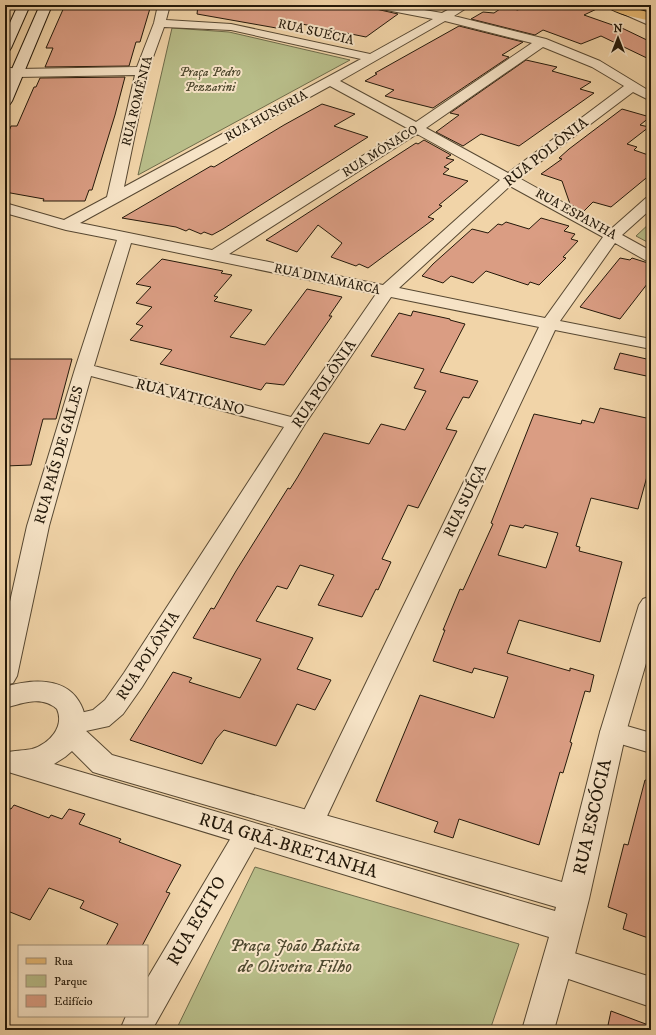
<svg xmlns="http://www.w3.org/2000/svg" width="656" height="1035" font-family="'IM FELL DW Pica',serif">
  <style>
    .green { fill: #b8bd89; stroke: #6e6b4a }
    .building { fill: #da9d83; stroke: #24190a; fill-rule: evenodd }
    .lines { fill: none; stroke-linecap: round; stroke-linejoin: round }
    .minor-casing { stroke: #574832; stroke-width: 2 }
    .tertiary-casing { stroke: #574832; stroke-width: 2 }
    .secondary-casing { stroke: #24190a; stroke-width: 2 }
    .primary-casing { stroke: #24190a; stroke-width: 2 }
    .minor { fill: #f6e3c6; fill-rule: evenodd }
    .tertiary { fill: #f6e3c6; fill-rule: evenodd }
    .secondary { fill: #f6e3c6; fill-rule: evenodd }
    .primary { fill: #e8ba74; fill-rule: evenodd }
    .labels { text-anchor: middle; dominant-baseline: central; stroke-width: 4; stroke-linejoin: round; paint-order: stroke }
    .far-street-label { font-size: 13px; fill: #24190a; stroke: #f6e3c6 }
    .far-park-label { font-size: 13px; font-style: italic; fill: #504a30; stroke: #f6e3c6 }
    .street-label { font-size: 15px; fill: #24190a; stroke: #f6e3c6 }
    .near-street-label { font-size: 18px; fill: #24190a; stroke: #f6e3c6 }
    .near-park-label { font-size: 18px; font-style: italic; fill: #504a30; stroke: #f6e3c6 }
  </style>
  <rect width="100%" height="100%" fill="#f1d4a8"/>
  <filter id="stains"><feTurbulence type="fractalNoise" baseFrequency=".005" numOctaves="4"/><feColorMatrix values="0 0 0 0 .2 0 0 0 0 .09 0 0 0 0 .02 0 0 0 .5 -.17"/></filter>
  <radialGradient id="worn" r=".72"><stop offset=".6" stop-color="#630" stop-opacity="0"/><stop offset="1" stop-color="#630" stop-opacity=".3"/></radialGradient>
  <path class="green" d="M172 28 229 32 350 60 138 175Z
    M651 222V244L636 236Z
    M255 867 519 944 490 1030H176Z"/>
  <path class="building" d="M65 5H151L140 42H136L129 66 45 67 53 48H46Z
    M198 5H369L376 9 398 14 366 37 292 22 282 29 197 14Z
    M524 5H605L584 15 624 29 651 42V60L601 36 581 44 543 30 535 35 471 19 483 12 494 13 503 7 518 10Z
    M459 26 523 42 502 55 509 57 433 108 385 96 394 90 365 81 377 74 375 73Z
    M526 60 557 67 552 71 591 82 580 89 594 93 519 146 481 134 463 146 436 132 459 115 450 113Z
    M125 77 115 115 92 190H89L85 201H43L44 199 5 192V141L11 126H17L34 87H36L40 78Z
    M322 104 355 114 334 126 368 137 223 229 212 235 204 232 201 234 189 229 186 231 176 227 122 218 211 166 214 167 284 125Z
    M622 109 650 117 640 125 649 127 627 144 637 147 634 150 651 156V174L611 207 593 202 583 212 570 204 562 181 541 174 562 159 559 158 569 149Z
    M424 140 451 155 446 158 454 160 444 167 449 169 443 174 468 181 439 205 442 206 428 217 434 219 368 268 359 264 356 266 331 257 342 243 318 225 297 252 266 240 416 143 418 144Z
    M541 218 569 226 564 231 575 234 571 239 578 241 563 257 566 258 539 285 530 282 528 285 486 271 473 283 451 276 443 283 422 276 433 264 472 229 488 233 498 224 502 225 506 222 529 229Z
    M620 258 630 260 632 258 651 264V279L620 319 580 307Z
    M162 259 223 271 221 273 232 275 214 296 218 297 214 301 252 310 230 337 265 345 307 289 342 297 329 316H332L284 385 266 383 261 390 160 364 172 350 130 340 143 326 136 324 152 307 136 303 151 287 136 284Z
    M413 311 450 319V320L465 324 440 372 478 381 469 398 463 397 446 429 457 431 418 508 408 505 382 559 391 562 378 590 376 589 362 617 318 605 334 575 300 565 287 589 277 586 256 621 313 638 297 669 331 680 315 710 297 704 276 746 224 730 216 739 202 764 130 740 173 672 192 678 189 682 240 698 261 659 193 638 211 608 214 609 236 571 288 488 290 489 297 478 324 433 369 444 381 424 405 430 426 391 414 388 424 369 371 356 399 313 411 316Z
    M620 353 651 360V377L614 369Z
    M5 359H72L56 419H43L31 465 5 466Z
    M600 408 651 419V462L638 509 591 498 576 546 580 547 579 551 622 562 600 642 519 620 507 653 570 671V668L594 675 590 692 585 691 570 742 572 743 563 773 560 772 539 845 459 819 453 838 434 832 438 822 376 801 420 695 494 718 508 677 474 668 472 673 433 661 445 630H443L460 589 463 590 493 524 491 523 534 414 581 424 582 420 594 423ZM510 525 523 528 525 525 558 533 546 568 498 555Z
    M645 780 651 781V939L623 929 627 914 608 907 624 844 628 845Z
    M14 805 49 818 51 815 62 819 69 809 85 814 79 824 121 839 119 842 181 865 166 892 170 893 142 946H106L118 924 80 908 84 901 49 888 30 920 5 910V807L11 809Z
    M611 1011 651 1026V1030H607Z"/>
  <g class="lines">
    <defs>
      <path id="minor" d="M158 5H170L166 20 231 24 370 54 433 19 376 8 370 5H395L442 13 457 5H471L454 16 546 39 600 61 651 92V101L633 92 519 178 611 229 646 198 651 197V209L622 235 651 251V262L645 260 615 243 560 321 651 339V349L555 330 320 831 311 835 302 831 298 823 539 327 391 297 305 424 142 687 123 714 109 726 72 734 63 731 60 724 63 717 93 710 105 700 124 673 284 427 91 376 49 526 17 676 13 683 5 685V624L27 526 75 369 117 240 66 230 5 213V203L64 220 107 197 135 75 17 77 5 75V67L17 69 137 67 154 23ZM445 21 532 43 416 122 340 81ZM164 27 231 30 361 59 124 187 148 71ZM543 47 592 67 624 86 508 173 426 128ZM330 86 407 128 212 250 80 223ZM417 134 500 180 383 285 229 254ZM510 186 603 237 545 318 399 288ZM131 243 376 294 291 417 94 366Z
        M623 7 651 19V26L619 12 617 10 619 8Z
        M613 722 651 733V753L604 739 600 732 604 725Z
        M248 822 258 826 262 834 152 1030H120L126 1016H147V979L238 826Z
        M558 948 651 977V1007L548 972 543 962 548 952Z"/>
      <path id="tertiary" d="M651 596V646L626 732 589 899 573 962 554 1030H522L549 937 5 771V753C14 750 23 751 32 749 49 744 65 727 57 709 42 695 22 703 5 708V687C31 679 67 676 81 705 85 713 86 721 84 729L112 755 562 882 600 732 639 605 643 599ZM72 751 93 772 103 775 556 907 555 911 54 764 65 757Z"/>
      <path id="secondary" d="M18 5H30L11 48 9 51 5 52V34Z
        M40 5H52L12 101 10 104 5 105V85Z"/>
      <path id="primary" d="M606 5H622L651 13V21C640 18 613 14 606 5Z"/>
    </defs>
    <use href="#minor" class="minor-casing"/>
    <use href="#tertiary" class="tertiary-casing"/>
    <use href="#secondary" class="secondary-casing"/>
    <use href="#primary" class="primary-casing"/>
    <use href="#minor" class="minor"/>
    <use href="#tertiary" class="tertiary"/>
    <use href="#secondary" class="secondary"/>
    <use href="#primary" class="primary"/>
  </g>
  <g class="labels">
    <g class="far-street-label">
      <text transform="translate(316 32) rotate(13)">RUA SUÉCIA</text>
      <text transform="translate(137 101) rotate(-76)">RUA ROMÊNIA</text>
      <text transform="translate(266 116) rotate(-29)">RUA HUNGRIA</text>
      <text transform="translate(380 151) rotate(-32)">RUA MÔNACO</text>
      <text transform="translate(576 214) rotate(29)">RUA ESPANHA</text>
      <text transform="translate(327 279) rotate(12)">RUA DINAMARCA</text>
    </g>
    <g class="far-park-label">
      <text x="210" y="72">Praça Pedro<tspan x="210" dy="15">Pezzarini</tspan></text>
    </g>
    <g class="street-label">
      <text transform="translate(546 152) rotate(-38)">RUA POLÔNIA</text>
      <text transform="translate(324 384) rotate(-56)">RUA POLÔNIA</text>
      <text transform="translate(190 397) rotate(14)">RUA VATICANO</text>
      <text transform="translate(59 455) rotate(-74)">RUA PAÍS DE GALES</text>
      <text transform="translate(465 501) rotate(-64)">RUA SUÍÇA</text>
      <text transform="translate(148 656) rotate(-57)">RUA POLÔNIA</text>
    </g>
    <g class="near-street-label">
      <text transform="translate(593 817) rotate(-77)">RUA ESCÓCIA</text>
      <text transform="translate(288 846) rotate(17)">RUA GRÃ-BRETANHA</text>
      <text transform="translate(197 921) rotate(-60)">RUA EGITO</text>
    </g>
    <g class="near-park-label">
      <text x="295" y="946">Praça João Batista<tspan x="295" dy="21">de Oliveira Filho</tspan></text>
    </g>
  </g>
  <rect width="656" height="1035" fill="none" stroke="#f1d4a8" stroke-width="20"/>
  <rect x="6" y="6" width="644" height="1023" fill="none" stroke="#24190a" stroke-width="2"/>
  <rect x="10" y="10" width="636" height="1015" fill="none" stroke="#24190a"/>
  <rect x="18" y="945" width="130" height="72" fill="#f6e3c6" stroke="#a2927b"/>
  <rect x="26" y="958" width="20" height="6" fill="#e8ba74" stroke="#a2927b"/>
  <text x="54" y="965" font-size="12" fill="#24190a">Rua</text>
  <rect x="26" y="975" width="20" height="12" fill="#b8bd89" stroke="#a2927b"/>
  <text x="54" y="985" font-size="12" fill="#24190a">Parque</text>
  <rect x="26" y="995" width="20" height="12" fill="#da9d83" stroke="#a2927b"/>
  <text x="54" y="1005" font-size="12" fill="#24190a">Edifício</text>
  <g transform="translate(618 38)" stroke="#f6e3c6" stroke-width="3" paint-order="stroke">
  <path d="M0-3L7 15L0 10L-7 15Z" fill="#24190a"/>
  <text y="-6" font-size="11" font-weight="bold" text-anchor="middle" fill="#24190a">N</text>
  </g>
  <rect width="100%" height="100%" filter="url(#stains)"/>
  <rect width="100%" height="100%" fill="url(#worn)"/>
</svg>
